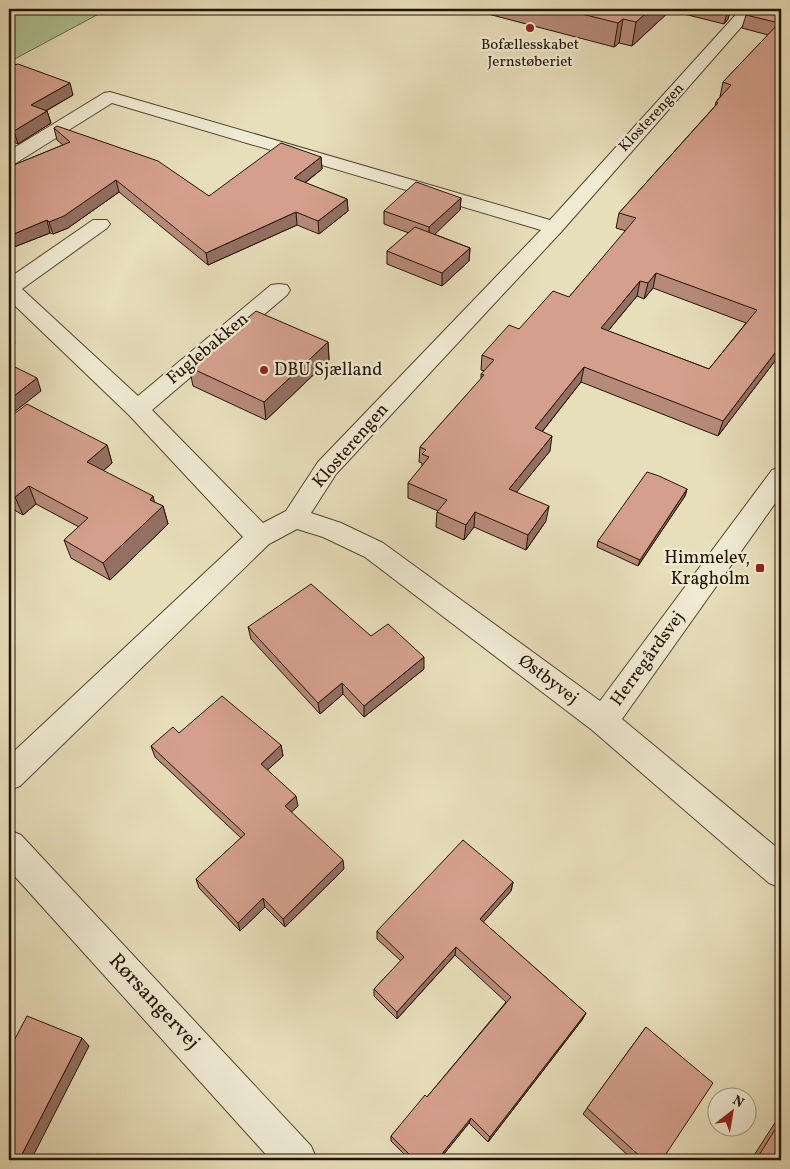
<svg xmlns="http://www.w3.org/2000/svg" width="790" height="1169" font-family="Vollkorn,serif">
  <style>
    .green { fill: #afc294; stroke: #686a4c }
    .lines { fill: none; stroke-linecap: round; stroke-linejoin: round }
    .minor-casing { stroke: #524631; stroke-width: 2 }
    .minor { fill: #efead2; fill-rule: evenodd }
    .wall { fill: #b68a79; stroke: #211303; fill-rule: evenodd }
    .shaded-wall { fill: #947063; stroke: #211303 }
    .building { fill: #d4a08d; stroke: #211303; fill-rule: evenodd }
    .poi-dot { fill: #8f2418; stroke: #efead2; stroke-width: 2 }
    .labels { text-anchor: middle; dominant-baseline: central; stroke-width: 4.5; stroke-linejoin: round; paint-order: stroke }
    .far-poi-label { font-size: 15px; fill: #211303; stroke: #efead2 }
    .far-street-label { font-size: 15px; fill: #211303; stroke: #efead2 }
    .street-label { font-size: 18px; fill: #211303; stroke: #efead2 }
    .poi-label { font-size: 18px; fill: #211303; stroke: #efead2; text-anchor: start }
    .near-street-label { font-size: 21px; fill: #211303; stroke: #efead2 }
  </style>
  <rect width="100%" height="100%" fill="#e7deba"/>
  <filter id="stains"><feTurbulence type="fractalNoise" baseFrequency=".004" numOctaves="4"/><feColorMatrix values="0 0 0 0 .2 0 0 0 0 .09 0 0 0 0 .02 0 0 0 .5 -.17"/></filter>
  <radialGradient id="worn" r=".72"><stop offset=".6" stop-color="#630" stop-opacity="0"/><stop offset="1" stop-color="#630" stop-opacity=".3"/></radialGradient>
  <path class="green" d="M9 9H108L9 62Z"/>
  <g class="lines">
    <defs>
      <path id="minor" d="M741 9H757L561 232 336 474 311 513 341 523 383 543 600 701 772 470 781 467V495L622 719 781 851V888L769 883 592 730 365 557 323 537 297 529 269 544 20 786 9 790V756L243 537 129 415 9 300V278L93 220H107L110 224 107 228 22 289 138 396 271 285 279 284 287 285 290 290 287 295 152 410 263 523 286 511 318 462 541 230 112 103 16 163 9 164V151L104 93 110 92 550 220Z
        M9 830 21 835 311 1146 317 1160H271L9 870Z"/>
    </defs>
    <use href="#minor" class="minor-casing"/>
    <use href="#minor" class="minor"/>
  </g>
  <path class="wall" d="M469 9H672L632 46 619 43 614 47Z
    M677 9H731L728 19 724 24 676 12Z
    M781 9V353L718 436 581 382 542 432 550 451 516 492 546 521 526 550 474 527 464 540 436 527 437 512 438 511 408 498V483L422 467V463L419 462 420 447 481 379V374L484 371 481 370 482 355 519 329 569 297 626 231 616 228 619 213 715 106 716 102 720 97 723 82 768 35 742 28 746 15ZM653 288 746 323 709 369 608 331 637 296 644 299Z
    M9 66 73 95 46 111H47L51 123 18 144 9 140Z
    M54 128 209 196 321 157 322 169 305 183 347 199 348 211 319 234 297 225 208 265 119 192 68 228 53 234 50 233 9 249V167L63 145 57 140Z
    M461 198 460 210 434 234 470 248 469 261 442 286 387 264V251L409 233 384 224V211Z
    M328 342 329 360 266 420 193 386 189 367Z
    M9 418 107 445 112 463 103 471 154 502 163 506 168 524 110 580 71 558 64 540 79 527 36 504 23 515 9 507Z
    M687 489 685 496 638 566 597 547 598 541Z
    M248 627 371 636 424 669 364 717 343 694 320 714 251 639Z
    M179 733 281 745 283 756 267 770 298 806 291 812 344 869 285 927 265 907 240 931 199 888 196 879 241 838 155 757 151 746Z
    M513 882 511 891 483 922 586 1013 582 1020 488 1142 469 1123 439 1160H410L391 1141V1136L427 1097 506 1002 455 955 397 1019 374 996V989L401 961 377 939V931Z
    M646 1027 662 1160H633L583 1114Z
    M781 1115V1160H751L778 1118Z"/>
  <path class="shaded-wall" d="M651 9H672L632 46 636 22Z
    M729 9H731L728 19 724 24 728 10Z
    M623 19 619 43 614 47 618 23Z
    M70 83 73 95 35 117 31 105Z
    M47 111 51 123 18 144 14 131Z
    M321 157 322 169 295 190 294 178Z
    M116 180 119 192 68 228 53 234 49 222Z
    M461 198 460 210 429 240V227Z
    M347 199 348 211 319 234 318 221Z
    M296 212 297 225 208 265 206 253Z
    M47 220 50 233 9 249V236Z
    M470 248 469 261 442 286V273Z
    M656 273 653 288 644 299 648 283Z
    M640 281 637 296 598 343 601 328Z
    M10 330 15 343 9 347V331Z
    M328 342 329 360 266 420 264 402Z
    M781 345V353L718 436 723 421Z
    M584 367 581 382 533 443 535 428Z
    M37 378 41 391 9 416V400Z
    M552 436 550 451 507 504 509 489Z
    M107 445 112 463 93 480 87 462Z
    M29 486 36 504 23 515 15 497Z
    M687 489 685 496 638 566 640 560Z
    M153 496 157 512 163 506 168 524 110 580 103 563 150 500Z
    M549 506 546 521 526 550 528 535Z
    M475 512 474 527 464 540 466 525Z
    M424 657V669L364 717V706Z
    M342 683 343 694 320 714 318 703Z
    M281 745 283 756 263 774 261 764Z
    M296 796 298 806 287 816 285 806Z
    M343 860 344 869 285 927 283 919Z
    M513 882 511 891 479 927 480 919Z
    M263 898 265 907 240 931 238 923Z
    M456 947 455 955 397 1019V1012Z
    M586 1013 582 1020 488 1142 490 1137Z
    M82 1038 89 1046 31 1160H19Z
    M471 1118 469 1123 439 1160H437Z"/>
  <path class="building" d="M562 9H651L636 22 623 19 618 23Z
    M751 9H781V345L723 421 584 367 535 428 552 436 509 489 549 506 528 535 475 512 466 525 437 512 447 500 408 483 429 457 422 454 426 450 420 447 484 375 481 374 494 360 482 355 509 325 519 329 553 291 569 297 636 218 619 213 718 103 716 102 731 85 723 82 779 23 746 15ZM656 273 757 310 709 369 601 328 640 281 648 283Z
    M18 64 70 83 31 105 47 111 14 131 9 129V66Z
    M57 126 158 161 209 196 281 143 321 157 294 178 347 199 318 221 296 212 206 253 116 180 64 216 49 222 47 220 9 236V167L70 142 54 128Z
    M416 182 461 198 429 227 384 211Z
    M415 227 470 248 442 273 387 251Z
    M256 311 328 342 264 402 189 367Z
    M9 364 37 378 9 400Z
    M27 404 107 445 87 462 153 496 150 500 163 506 103 563 64 540 88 518 29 486 15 497 9 494V456L14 452 9 449V418Z
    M647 472 659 476 687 489 640 560 598 541Z
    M311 584 371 636 388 624 424 657 364 706 342 683 318 703 248 627Z
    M222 696 281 745 261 764 296 796 285 806 343 860 283 919 263 898 238 923 196 879 245 834 151 746 173 727 179 733Z
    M463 840 513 882 480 919 586 1013 490 1137 471 1118 437 1160H415L391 1136 425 1095 427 1097 511 997 456 947 397 1012 374 989 404 957 377 931Z
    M27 1016 82 1038 19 1160H9V1050Z
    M646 1027 713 1083 662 1160H644L587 1108Z
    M781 1120V1160H756Z"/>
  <g class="poi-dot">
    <circle cx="530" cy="28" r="5"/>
    <circle cx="264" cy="370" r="5"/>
    <rect x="755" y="563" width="10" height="10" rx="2.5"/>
  </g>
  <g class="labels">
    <g class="far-poi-label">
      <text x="530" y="45">Bofællesskabet<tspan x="530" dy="17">Jernstøberiet</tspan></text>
    </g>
    <g class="far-street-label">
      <text transform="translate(652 118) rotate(-47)">Klosterengen</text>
    </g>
    <g class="street-label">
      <text transform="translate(208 349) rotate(-40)">Fuglebakken</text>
      <text transform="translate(351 446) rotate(-49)">Klosterengen</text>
      <text transform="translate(648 659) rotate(-54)">Herregårdsvej</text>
      <text transform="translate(548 680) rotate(37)">Østbyvej</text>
    </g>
    <g class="poi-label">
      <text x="274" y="370">DBU Sjælland</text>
      <text x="750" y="558" text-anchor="end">Himmelev,<tspan x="750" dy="21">Kragholm</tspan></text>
    </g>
    <g class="near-street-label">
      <text transform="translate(154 1002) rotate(47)">Rørsangervej</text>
    </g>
  </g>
  <rect width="790" height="1169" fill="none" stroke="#e7deba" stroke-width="30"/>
  <rect x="10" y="10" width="770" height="1149" fill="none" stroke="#211303" stroke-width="2.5"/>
  <rect x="15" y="15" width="760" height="1139" fill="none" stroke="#211303"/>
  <g transform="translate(732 1112) rotate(31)"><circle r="24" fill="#efead2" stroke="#9d947f"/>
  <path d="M0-4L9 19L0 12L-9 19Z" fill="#8f2418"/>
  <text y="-8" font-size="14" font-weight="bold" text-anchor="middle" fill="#211303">N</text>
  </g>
  <rect width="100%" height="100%" filter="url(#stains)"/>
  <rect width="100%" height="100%" fill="url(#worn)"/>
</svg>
